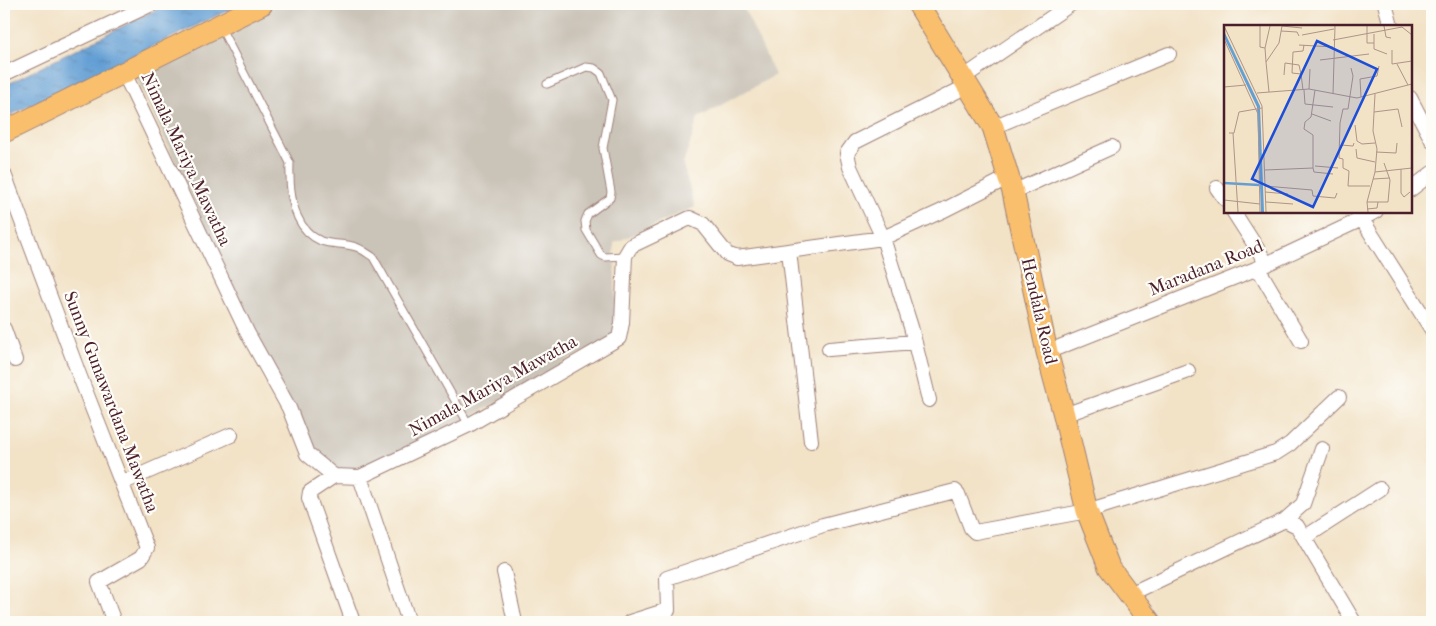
<svg xmlns="http://www.w3.org/2000/svg" width="1436" height="626" font-family="'IM FELL French Canon',serif">
  <style>
    .industrial { fill: #cac3b8 }
    .water { fill: url(#water-ripples); stroke: #575f80 }
    .lines { fill: none; stroke-linecap: round; stroke-linejoin: round }
    .lane-casing { stroke: #9e8078; stroke-width: 9 }
    .street-casing { stroke: #9e8078; stroke-width: 16 }
    .primary-casing { stroke: #9e8078; stroke-width: 23 }
    .lane { stroke: #fff; stroke-width: 7 }
    .street { stroke: #fff; stroke-width: 14 }
    .primary { stroke: #f9bf6d; stroke-width: 21 }
    .labels { text-anchor: middle; dominant-baseline: central; stroke-width: 4.5; stroke-linejoin: round; paint-order: stroke }
    .street-label { font-size: 18px; fill: #4a1f2b; stroke: #fdfcf7 }
    .inset-river { fill: none; stroke: #649fd4; stroke-width: 2.5 }
    .inset-road { fill: none; stroke: #af9488; stroke-width: 1 }
    .view { fill: #1d4ed8; fill-opacity: 0.15; stroke: #1d4ed8; stroke-width: 2.5 }
    .inset-edge { fill: none; stroke: #4a1f2b; stroke-width: 2.5 }
  </style>
  <defs>
    <pattern id="water-ripples" width="26" height="14" patternUnits="userSpaceOnUse" patternTransform="scale(1.25)"><rect width="26" height="14" fill="#649fd4"/><path d="M2 4q2-2 4 0t4 0M15 11q2-2 4 0t4 0" fill="none" stroke="#5481ac"/></pattern>
  </defs>
  <rect width="100%" height="100%" fill="#fdfcf7"/>
  <filter id="ink" filterUnits="userSpaceOnUse"><feTurbulence type="fractalNoise" baseFrequency=".02" numOctaves="2"/><feDisplacementMap in="SourceGraphic" scale="10" xChannelSelector="R" yChannelSelector="G"/><feConvolveMatrix kernelMatrix="1 2 1 2 8 2 1 2 1" color-interpolation-filters="sRGB"/></filter>
  <filter id="wash" filterUnits="userSpaceOnUse"><feTurbulence type="fractalNoise" baseFrequency=".0096" numOctaves="4" result="noise"/><feDisplacementMap in="SourceGraphic" scale="20" xChannelSelector="R" yChannelSelector="G"/><feGaussianBlur stdDeviation="1.12" result="paint"/><feColorMatrix in="noise" values="0 0 0 0 0 0 0 0 0 0 0 0 0 0 0 0 0 1.4 0 .05"/><feComposite in="paint" operator="in"/></filter>
  <g filter="url(#wash)">
    <rect width="100%" height="100%" fill="#f2e2c6"/>
    <path class="industrial" d="M279 4H742L775 75 698 118 683 165 695 207 614 243 616 323 613 335 601 344 565 361 466 420 358 470 337 471 313 451 253 332 135 74 229 30Z"/>
    <path class="water" d="M167 4H241L4 118V86Z"/>
  </g>
  <g filter="url(#ink)">
    <g class="lines">
      <defs>
        <path id="lane" d="M221 28 290 163C289 190 292 229 321 241 332 245 345 243 356 247 362 249 368 254 373 257L469 425
          M547 84 586 67 594 68 601 73 612 100 603 148 611 192 610 198 588 214 585 221 586 230 601 255 605 257 625 256"/>
        <path id="street" d="M1385 4 1391 26
          M124 73 248 334 289 408 307 454 334 476 360 477 469 425 619 338 622 323 625 256 631 246 690 218 703 224 727 254 737 258 759 255 883 238 942 211 1009 177
          M4 74 152 4
          M964 77 1071 4
          M1410 98 1432 140
          M993 127 1169 54
          M4 174 80 377 147 548 141 558 99 582 114 622
          M1217 188 1225 199
          M1410 190 1432 173
          M1013 192 1112 147
          M1233 211 1267 264
          M1358 213 1432 330
          M789 251 811 441
          M1258 268 1301 341
          M4 329 15 360
          M829 349 915 342
          M1047 352 1258 268 1362 219 1376 211
          M929 400 911 327 883 238 850 167 847 153 855 142 969 85
          M1064 415 1188 371
          M334 476 310 492 309 498 353 622
          M360 477 409 622
          M122 483 231 435
          M1285 520 1303 504 1322 449
          M1304 538 1380 489
          M504 572 515 622
          M1130 594 1285 520 1297 526 1354 622
          M630 622 668 610 667 578 823 525 955 491 958 494 971 528 975 532 1087 511 1276 453 1290 444 1339 397"/>
        <path id="primary" d="M918 4 993 127 1013 192 1047 352 1064 415 1087 511 1109 567 1150 622
          M4 132 262 4"/>
      </defs>
      <use href="#lane" class="lane-casing"/>
      <use href="#street" class="street-casing"/>
      <use href="#primary" class="primary-casing"/>
      <use href="#lane" class="lane"/>
      <use href="#street" class="street"/>
      <use href="#primary" class="primary"/>
    </g>
  </g>
  <g class="labels">
    <g class="street-label">
      <text transform="translate(186 159) rotate(65)">Nimala Mariya Mawatha</text>
      <text transform="translate(1206 268) rotate(-22)">Maradana Road</text>
      <text transform="translate(1039 311) rotate(77)">Hendala Road</text>
      <text transform="translate(493 386) rotate(-29)">Nimala Mariya Mawatha</text>
      <text transform="translate(111 402) rotate(69)">Sunny Gunawardana Mawatha</text>
    </g>
  </g>
  <g transform="translate(1224 25)">
    <rect width="188" height="188" fill="#f2e2c6"/>
    <path d="M0 6 36 81 40 187H37L33 82 0 12Z" fill="#649fd4"/>
    <path class="inset-river" d="M0 158 35 160"/>
    <path class="inset-road" d="M0 1 38 81 42 187M36 1V22L41 23M58 1 78 3M143 1V18H150M160 1 162 12 167 13M57 6 73 7 75 11M150 9V24L163 29M78 10 110 4M0 14 34 89 36 187M109 15 178 2 188 10M75 20 109 22M168 25V39L188 36M96 35 145 29M42 37 41 23 46 1M173 39 184 60M127 43 129 51 124 84H119L116 98 115 133 119 134V143L125 146 124 161H146M60 50 61 38 75 40 77 49M0 62 22 60M85 64 86 44M79 65 77 49 68 48 69 27 79 26 80 20M80 65 81 79 109 82M45 67 42 37 55 18 58 1M33 68 85 64 133 73 188 59M109 69 111 1M137 72 136 54 153 51 155 41M150 87 174 84 178 102M88 89 107 96M131 100 133 116 138 119 151 118M5 108H10L15 87 38 83M9 108 14 187M117 120 129 121 130 118M132 124 133 133 151 137M152 127 172 128 173 118M91 141 114 143M89 143 90 147 109 149M177 144V168L180 172 186 167M41 145 89 143V110L80 104 81 97 87 92 91 65M151 147 188 143M149 154 166 153M41 161 88 165 89 171 111 173 113 168M41 167 64 169M0 175 36 179M42 177 69 179M143 177H164L166 155 160 138M143 184 153 183 154 177M144 187 143 177 151 147 153 124 149 106 151 69"/>
    <path class="view" d="M93 16 153 44 89 182 28 154Z"/>
    <rect width="188" height="188" class="inset-edge"/>
  </g>
  <rect width="1436" height="626" fill="none" stroke="#fdfcf7" stroke-width="20"/>
</svg>
